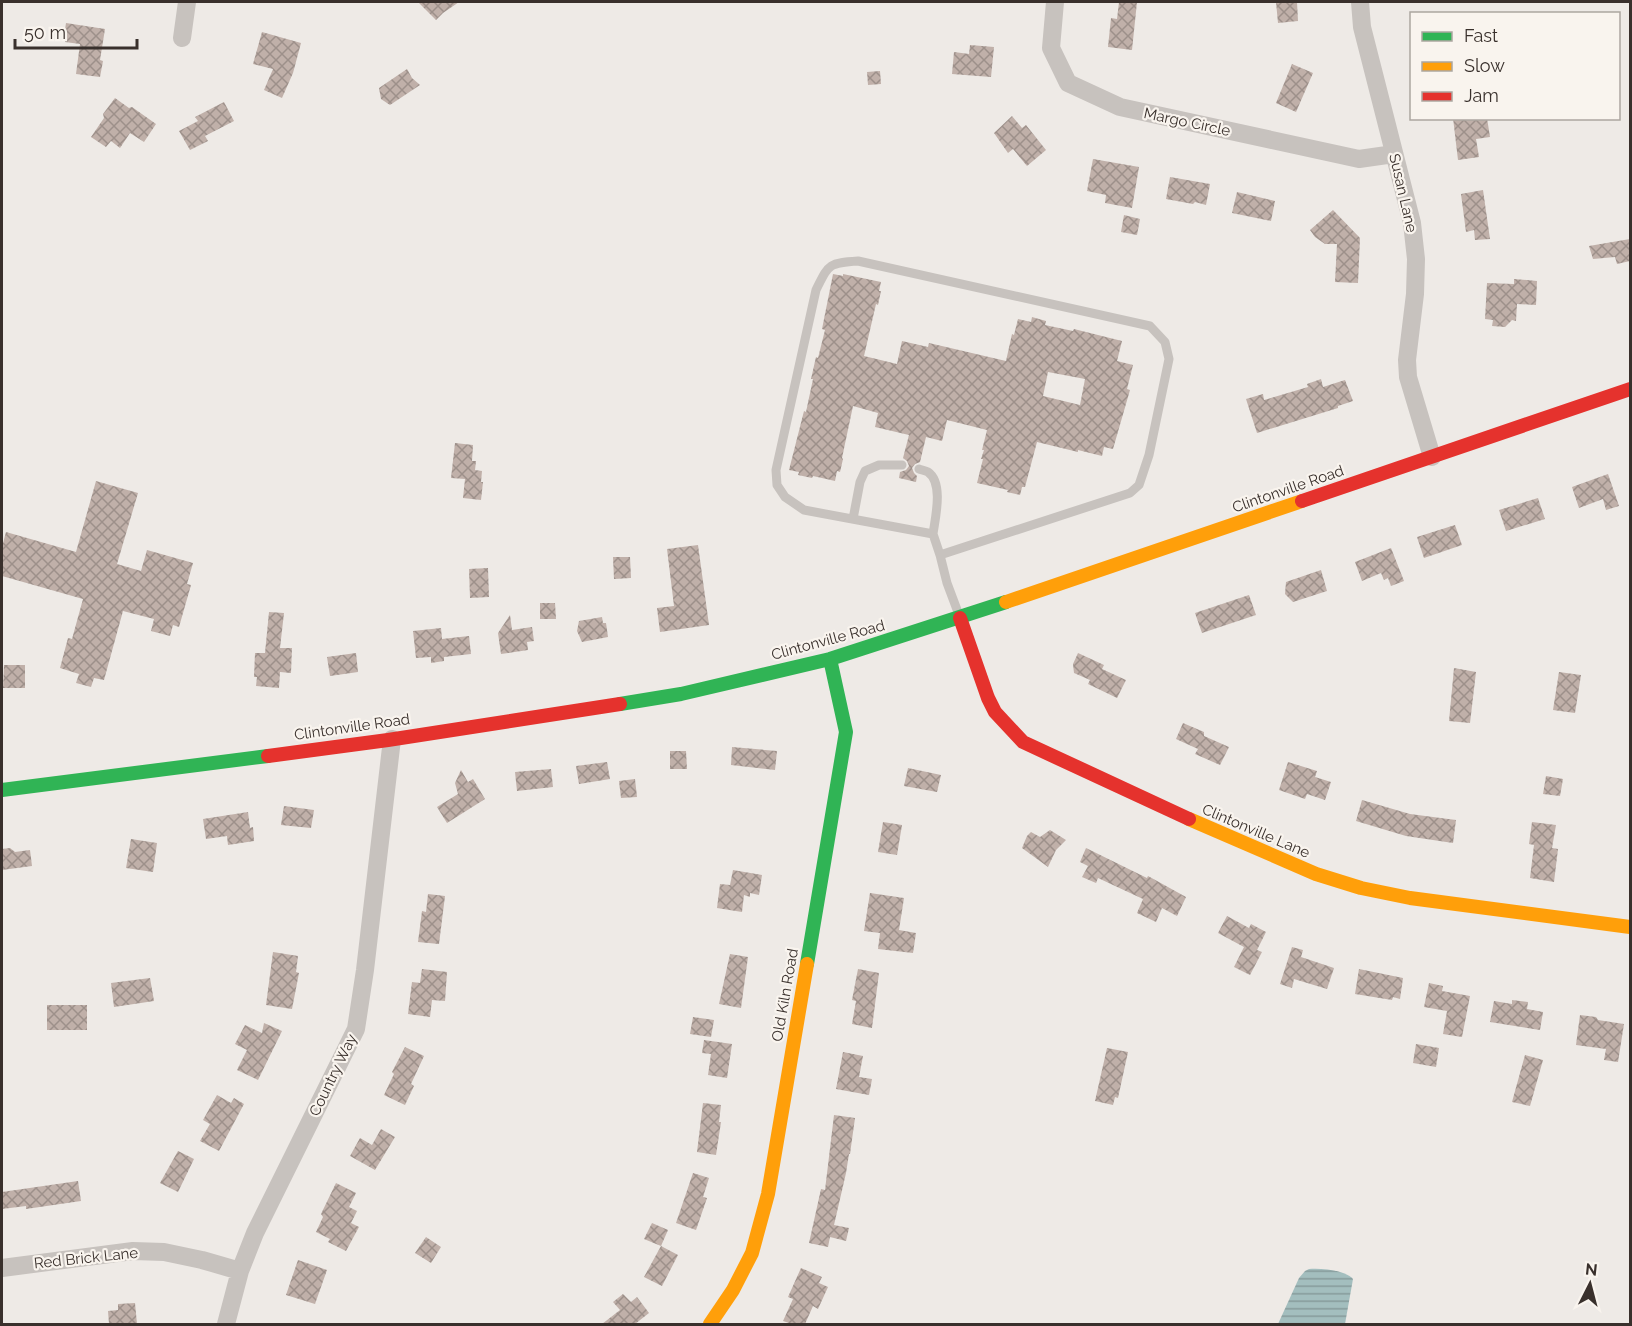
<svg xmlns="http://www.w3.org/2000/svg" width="1632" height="1326" font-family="Raleway,sans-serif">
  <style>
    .water { fill: url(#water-rules) }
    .building { fill: url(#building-cross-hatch); fill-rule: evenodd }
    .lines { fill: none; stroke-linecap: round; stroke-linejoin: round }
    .lane { stroke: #c7c2be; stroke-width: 9 }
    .street { stroke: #c7c2be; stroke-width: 18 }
    .fast { stroke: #30b455; stroke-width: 14 }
    .slow { stroke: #ff9f0a; stroke-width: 14 }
    .jam { stroke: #e5322d; stroke-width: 14 }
    .labels { text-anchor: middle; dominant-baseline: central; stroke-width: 4.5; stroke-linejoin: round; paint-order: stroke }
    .street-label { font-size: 15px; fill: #39302c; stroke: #f9f4ee }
  </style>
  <defs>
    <pattern id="water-rules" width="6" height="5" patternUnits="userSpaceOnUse" patternTransform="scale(1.5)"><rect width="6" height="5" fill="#a3bebe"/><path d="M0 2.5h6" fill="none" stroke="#869b9b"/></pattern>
    <pattern id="building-cross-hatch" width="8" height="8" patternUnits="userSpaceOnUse" patternTransform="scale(1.5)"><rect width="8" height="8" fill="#c0b0a9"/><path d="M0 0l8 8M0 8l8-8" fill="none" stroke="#9d908a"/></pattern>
  </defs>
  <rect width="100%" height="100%" fill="#eeeae6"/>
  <path class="water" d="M1309 1269C1321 1268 1345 1270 1353 1279L1345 1324H1278L1299 1278 1305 1271Z"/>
  <path class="building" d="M418 2H459L443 13 436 20Z
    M1119 2H1137L1132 50 1108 47 1111 18 1117 19Z
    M1276 2H1297L1298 21 1278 23Z
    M66 23 105 29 100 60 103 61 100 77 76 74 80 44 65 42 66 36H64Z
    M262 32 301 43 293 73 282 98 264 90 273 69 253 64Z
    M970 45 994 47 991 77 952 74 954 52 969 54Z
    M1292 64 1313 73 1296 112 1276 103Z
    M407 69 412 78 420 85 390 105 381 99 379 88Z
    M880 71 881 84 868 85 867 72Z
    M115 98 129 108 132 107 156 124 144 142 130 133 120 148 111 141 106 147 91 137 104 118 103 114Z
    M224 102 234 121 205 136 208 141 190 150 179 131 198 121 195 117Z
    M1012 116 1022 128 1026 125 1046 150 1027 166 1013 149 1008 153 994 133Z
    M1453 118H1487L1490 137 1476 139 1479 157 1458 160Z
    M1093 159 1139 167 1132 208 1105 203 1106 195 1087 191Z
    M1170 177 1210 184 1206 205 1195 202 1193 204 1166 199Z
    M1483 190 1490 239 1475 240 1474 230 1466 232 1461 194Z
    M1237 192 1275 201 1271 221 1232 213Z
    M1333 210 1360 238 1358 283 1335 282 1337 244H1325L1315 237 1310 230Z
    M1124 215 1140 219 1137 235 1121 232Z
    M1630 239V261L1617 264 1615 257 1593 259 1589 246Z
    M833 274 843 276V274L881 282 879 291H881L878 305 876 304 864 356 897 364 902 341 928 347 929 343 1006 361 1012 334 1014 335 1018 319 1031 322 1032 317 1046 321 1045 325 1073 331 1074 329 1122 341 1117 361 1133 365 1127 389 1130 390 1113 449 1104 447 1102 456 1078 450V452L1037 442 1025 487H1022L1020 495 1007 492 1008 490 977 483 983 459H981L984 450H982L987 430 947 420 942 441 926 437 920 462 915 464 912 468 914 473 917 476 916 482 899 478 900 472 906 470 909 466 907 461 903 458 909 435 875 427 878 413 853 406 842 458 843 459 840 472 837 471 835 481 813 476 812 478 798 475 799 472 789 470 804 411 806 412 813 379H811L816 357 818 358 825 330 822 329ZM1048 372 1085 379 1080 405 1043 396Z
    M1514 279 1537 281 1536 305 1517 304 1516 321 1512 320 1505 327 1492 326 1493 320 1485 319 1487 283 1514 284Z
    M1321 379 1323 387 1345 380 1353 401 1338 406V408L1257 433 1246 399 1263 394 1264 400 1308 387 1307 384Z
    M455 443 473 445 472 461H476L475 470 482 471 481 482H483L481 500 463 498 465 479 451 478Z
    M1608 474 1619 506 1606 510 1603 499 1579 508 1572 487Z
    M96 481 138 493 117 564 141 571 147 550 193 563 187 584 191 585 179 627 173 625 170 636 151 631 154 619 123 611 104 680 94 678 91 687 76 683 79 674 60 668 68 638 72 639 83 599 2 576V547L6 532 76 552Z
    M1538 498 1545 519 1506 531 1499 510Z
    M1455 525 1462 545 1424 558 1417 537Z
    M698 545 709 625 660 632 657 608 674 606 667 549Z
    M1391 548 1404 581 1391 586 1388 578 1384 580 1381 573 1362 581 1355 562Z
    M613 557H630L631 578 614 579Z
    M488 568 489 597 470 598 469 569Z
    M1321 570 1327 591 1293 602 1285 594 1286 582Z
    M1249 595 1256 615 1202 633 1195 613Z
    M540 603H555L556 619H540Z
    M269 612 284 613 280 648H292L291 673 280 672 279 688 256 686 257 677H254L255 653H265Z
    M510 615 512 630 532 627 534 641 527 642 528 650 501 654 498 633Z
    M602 617 603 623H606L608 637 582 642 577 631 579 621Z
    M441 628 442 639 469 636 471 654 444 657V661L431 663V657L416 658 413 631Z
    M356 653 358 672 330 676 327 657Z
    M1078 653 1104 665 1102 669 1126 680 1117 698 1088 684 1090 680 1074 673 1073 664Z
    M4 665H25V688H3Z
    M1454 668 1476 672 1470 723 1449 721Z
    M1559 672 1581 675 1575 713 1553 710Z
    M1183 723 1204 732V736L1229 747 1220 765 1195 754 1198 749 1176 739Z
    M732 747 777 751 775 770 731 765Z
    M670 751H686L687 769H670Z
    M607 762 610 779 579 784 576 766Z
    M1288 762 1317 771 1315 777 1331 782 1325 800 1307 794 1305 799 1279 790Z
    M908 768 941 775 937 792 904 786Z
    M551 769 553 787 517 791 515 772Z
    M461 770 468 782 473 779 485 799 447 823 437 807 458 794 455 783Z
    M1546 776 1563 779 1560 796 1543 794Z
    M635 779 637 797 621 798 619 781Z
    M1362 800 1410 814 1456 820 1453 843 1406 836 1356 821Z
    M284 806 314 810 311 828 281 825Z
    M248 812 250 828 253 827 254 841 228 845 227 836 206 839 203 819Z
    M883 822 902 825 897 855 878 852Z
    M1532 822 1556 825 1552 848 1558 849 1554 882 1530 878 1534 845 1529 844Z
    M1050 830 1066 840 1056 850 1048 867 1022 848 1027 836 1031 832 1040 837Z
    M131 839 157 843 153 872 126 868Z
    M10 848 15 852 30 850 32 866 2 870V849Z
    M1086 848 1147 878 1148 876 1186 897 1177 916 1162 908 1156 922 1137 913 1143 899 1098 878 1096 883 1082 877 1088 866 1080 862Z
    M733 870 762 875 759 895 750 893V897L744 895 742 912 717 908 720 884 730 885Z
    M870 893 904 898 899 930 916 933 913 953 878 949 880 933 864 931Z
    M428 894 445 896 439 944 418 942 422 911 426 912Z
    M1227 916 1249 928 1251 924 1266 932 1257 950 1262 952 1250 975 1234 967 1244 947 1218 933Z
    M1292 947 1303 950 1301 957 1334 968 1327 989 1294 979 1292 988 1280 984Z
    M273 952 298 956 296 972 299 973 292 1009 266 1005Z
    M730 954 748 957 741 1008 719 1004Z
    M422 969 447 972 445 1001 432 1000 430 1017 408 1014 412 982 420 983Z
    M858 969 879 973 872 1028 852 1024 856 1001 852 1000Z
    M1359 969 1403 978 1400 999 1393 997 1392 1000 1355 994Z
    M150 978 154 1001 114 1007 111 983Z
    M1429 983 1443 986 1442 991 1470 996 1462 1037 1443 1034 1447 1011 1424 1007Z
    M1512 1000 1528 1002 1527 1009 1543 1012 1540 1030 1490 1022 1494 1001 1512 1004Z
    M47 1005H87V1030H47Z
    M1580 1015 1596 1017 1598 1020 1624 1024 1618 1062 1604 1060 1606 1049 1576 1045Z
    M693 1017 714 1020 711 1037 690 1034Z
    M264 1023 282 1031 258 1080 237 1070 247 1050 235 1044 245 1025 262 1033Z
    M704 1040 732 1044 727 1078 708 1075 711 1054 702 1053Z
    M1416 1044 1439 1048 1436 1067 1413 1063Z
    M405 1047 424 1056 411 1084 414 1086 405 1105 384 1095 394 1074 392 1072Z
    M1107 1048 1128 1052 1118 1098 1115 1097 1113 1105 1095 1101Z
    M843 1052 863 1056 859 1077 872 1079 869 1095 836 1089Z
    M1525 1055 1543 1060 1530 1106 1512 1102Z
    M217 1095 231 1103 234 1098 244 1104 219 1151 200 1141 210 1124 203 1120Z
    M703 1103 721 1105 719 1122H721L716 1155 697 1152Z
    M834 1115 855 1118 850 1154H849L846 1173 834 1225 849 1228 846 1241 830 1237 828 1247 809 1243 821 1189 825 1190Z
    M381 1129 395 1137 375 1170 350 1156 360 1138 372 1145Z
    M178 1151 194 1159 178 1192 160 1183Z
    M693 1173 709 1178 703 1197 707 1198 696 1230 676 1223Z
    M78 1181 81 1201 26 1209V1206L2 1209V1192Z
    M336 1183 356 1193 349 1207 357 1211 351 1223 359 1227 346 1251 328 1242 330 1239 316 1232 323 1217 321 1214Z
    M652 1223 668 1230 661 1246 678 1255 662 1286 644 1277 661 1246 644 1239Z
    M426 1237 441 1247 431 1263 415 1253Z
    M298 1260 327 1270 315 1304 286 1295Z
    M801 1268 822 1277 819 1283 828 1287 818 1309 813 1306 805 1324H792L783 1321 793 1299 788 1297Z
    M623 1294 631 1302 637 1297 649 1313 635 1324H602L620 1310 613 1302Z
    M135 1303 137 1324H109L108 1311 118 1310V1304Z"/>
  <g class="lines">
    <path class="lane" d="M919 469C922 470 926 471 928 472 944 483 935 519 933 534
      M853 519 860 482 865 471 879 465H902
      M940 555 933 534 804 510 785 497 777 485 776 470 816 290C829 264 828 263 858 261L1150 326 1165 342 1169 359 1149 455 1139 485 1130 493 940 555 947 583 959 615"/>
    <path class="street" d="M1055 2 1051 48 1068 83 1120 107 1359 159 1394 154
      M1360 2 1362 27 1412 223 1416 259 1415 294 1407 360 1408 377 1432 457
      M182 38 187 2
      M2 1268 133 1251 164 1252 202 1260 240 1271
      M226 1324 240 1271 255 1233 356 1029 365 970 392 739"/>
    <path class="fast" d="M620 704 681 694 830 659 1006 602
      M2 790 268 756
      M807 964 846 732 830 659"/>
    <path class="slow" d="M1006 602 1302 501
      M1189 819 1316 874 1361 888 1410 898 1630 927
      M710 1324 733 1290 752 1253 768 1194 807 964"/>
    <path class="jam" d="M1302 501 1630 389
      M960 618 988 698 995 712 1023 742 1189 819
      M268 756 388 740 620 704"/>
  </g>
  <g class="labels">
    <g class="street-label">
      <text transform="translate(1187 122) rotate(12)">Margo Circle</text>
      <text transform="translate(1403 193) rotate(77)">Susan Lane</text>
      <text transform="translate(1288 489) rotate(-19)">Clintonville Road</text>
      <text transform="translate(828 640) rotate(-15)">Clintonville Road</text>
      <text transform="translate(352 727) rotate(-8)">Clintonville Road</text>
      <text transform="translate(1256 831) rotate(23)">Clintonville Lane</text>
      <text transform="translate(785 995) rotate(-80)">Old Kiln Road</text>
      <text transform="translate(333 1075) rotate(-64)">Country Way</text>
      <text transform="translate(86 1258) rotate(-6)">Red Brick Lane</text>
    </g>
  </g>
  <rect width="1632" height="1326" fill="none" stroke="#39302c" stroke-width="6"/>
  <rect x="1410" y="12" width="210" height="108" fill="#f9f4ee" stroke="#aca6a0" stroke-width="1.5"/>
  <rect x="1422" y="32" width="30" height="9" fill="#30b455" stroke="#aca6a0" stroke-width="1.5"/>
  <text x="1464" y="42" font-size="18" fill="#39302c">Fast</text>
  <rect x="1422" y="62" width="30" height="9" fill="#ff9f0a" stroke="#aca6a0" stroke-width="1.5"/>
  <text x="1464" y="72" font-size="18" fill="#39302c">Slow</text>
  <rect x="1422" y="92" width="30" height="9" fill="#e5322d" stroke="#aca6a0" stroke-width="1.5"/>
  <text x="1464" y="102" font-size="18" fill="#39302c">Jam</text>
  <g transform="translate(1590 1284) rotate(6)" stroke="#f9f4ee" stroke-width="4.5" paint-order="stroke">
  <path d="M0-4.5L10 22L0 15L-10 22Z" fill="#39302c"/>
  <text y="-9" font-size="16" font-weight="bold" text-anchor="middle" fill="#39302c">N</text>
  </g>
  <path d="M15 39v9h122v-9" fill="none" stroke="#39302c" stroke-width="3"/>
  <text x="24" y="39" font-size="18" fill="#39302c" stroke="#f9f4ee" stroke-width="4.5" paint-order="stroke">50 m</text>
</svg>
